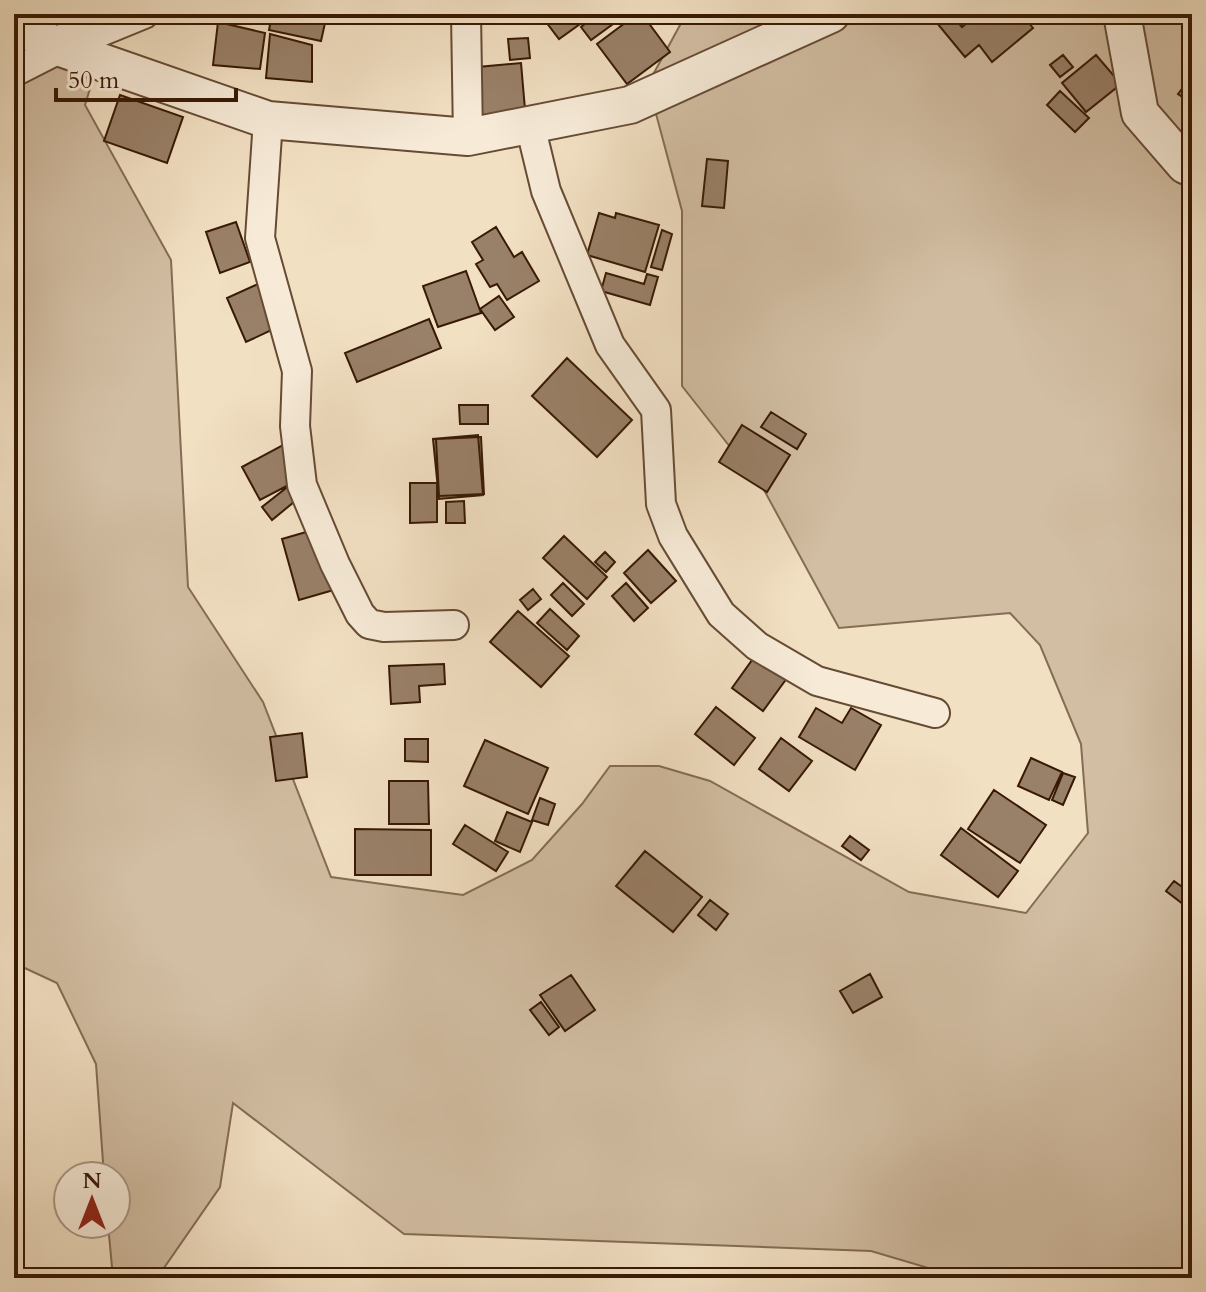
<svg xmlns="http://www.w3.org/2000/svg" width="1206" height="1292" font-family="Cardo,serif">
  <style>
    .green { fill: #d2bea3; stroke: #856c54; stroke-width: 2 }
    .building { fill: #998068; stroke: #381905; stroke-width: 2 }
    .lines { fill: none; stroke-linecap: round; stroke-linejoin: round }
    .minor-casing { stroke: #664b34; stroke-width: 32 }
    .tertiary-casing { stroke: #664b34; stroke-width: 40 }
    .minor { stroke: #f7ebd8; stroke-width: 28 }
    .tertiary { stroke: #f7ebd8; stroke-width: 36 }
  </style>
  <rect width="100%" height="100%" fill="#f2e0c3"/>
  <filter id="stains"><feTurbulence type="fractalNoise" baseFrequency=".0025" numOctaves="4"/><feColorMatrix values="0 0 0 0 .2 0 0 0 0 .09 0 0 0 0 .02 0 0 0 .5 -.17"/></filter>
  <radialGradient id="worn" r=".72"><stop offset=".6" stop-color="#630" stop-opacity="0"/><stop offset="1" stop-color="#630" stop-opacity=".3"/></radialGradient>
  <path class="green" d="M14 14H113L85 105 171 260 188 587 263 702 331 877 463 895 532 860 582 804 610 766H659L710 781 909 892 1026 913 1088 833 1081 744 1040 645 1010 613 839 628 764 490 682 386V211L648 84 686 14H1192V1278H962L871 1251 404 1234 233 1103 220 1187 157 1278H113L108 1224H116V1176H104L96 1064 57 983 14 963Z"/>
  <path class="building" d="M272 14H327L321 41 269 30Z
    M540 14H594L559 39Z
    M598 14 624 16 591 40 581 27Z
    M637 14H642L670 52 627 84 597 44Z
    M937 14H951L962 27 978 14H1022L1033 28 992 62 979 45 965 57 932 17Z
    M218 22 265 33 260 69 213 65Z
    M270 34 312 45V82L266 78Z
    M528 38 530 58 510 60 508 39Z
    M1063 55 1073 67 1060 77 1050 65Z
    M1096 55 1121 84 1086 112 1062 83Z
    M521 63 526 121 483 124 478 67Z
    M1192 76V114L1183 108 1188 101 1178 94Z
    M1060 91 1089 118 1075 132 1047 105Z
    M120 95 183 117 167 163 104 141Z
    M707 159 728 161 724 208 702 206Z
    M599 213 615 218 616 213 659 225 645 272 587 255Z
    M236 222 250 262 220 273 206 232Z
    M496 227 514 257 522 252 539 281 507 300 497 284 490 287 476 264 483 260 472 242Z
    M662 230 672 234 662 270 651 267Z
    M466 271 481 313 438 327 423 286Z
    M606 273 644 284 647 274 658 277 650 305 601 291Z
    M258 284 278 327 246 342 227 298Z
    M499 296 514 317 495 330 480 309Z
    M429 319 441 348 357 382 345 353Z
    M567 358 632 420 597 457 532 396Z
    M459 405H488V424H460Z
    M771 412 806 434 797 449 761 427Z
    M742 425 790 455 767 492 719 462Z
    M478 435 483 495 439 499 433 439Z
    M481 437 484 494 439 496 436 439Z
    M283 445 302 478 260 500 242 467Z
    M410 483H437V522L410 523Z
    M290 485 300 497 272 520 262 507Z
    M464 501 465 523H446V502Z
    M320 528 337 589 299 600 282 539Z
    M564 536 607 577 587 599 543 558Z
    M648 550 676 581 651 603 624 573Z
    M605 552 615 562 606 572 595 562Z
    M563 583 584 604 572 616 551 595Z
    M626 583 648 608 634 621 612 596Z
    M533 589 541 599 528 610 520 600Z
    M550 609 579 636 567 650 537 623Z
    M518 611 569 656 541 687 490 642Z
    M755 656 787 678 763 711 732 688Z
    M444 664 445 684 419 686 420 702 391 704 389 666Z
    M716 707 755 738 734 765 695 734Z
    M816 708 842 723 851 708 881 725 855 770 799 737Z
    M302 733 307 777 276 781 270 737Z
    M781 738 812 761 789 791 759 769Z
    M405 739H428V762L405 761Z
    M485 740 548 768 528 814 464 786Z
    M1031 758 1062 772 1049 800 1018 786Z
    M1063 773 1075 777 1063 805 1052 800Z
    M389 781H428L429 824H389Z
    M994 790 1046 825 1020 863 968 829Z
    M540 798 555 804 548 825 532 820Z
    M507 812 532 822 520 852 495 841Z
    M465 825 508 852 496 871 453 844Z
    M961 828 1018 871 998 897 941 855Z
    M355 829 431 830V875H355Z
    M850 836 869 850 861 860 842 846Z
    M645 851 702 897 673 932 616 886Z
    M1174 881 1192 894V911L1166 891Z
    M710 900 728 914 716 930 698 915Z
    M870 974 882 997 853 1013 840 991Z
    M571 975 595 1010 565 1031 540 995Z
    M541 1002 559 1027 549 1035 530 1010Z"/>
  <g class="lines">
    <defs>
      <path id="minor" d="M466 14 468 137
        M68 45 74 14
        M14 72 61 48 144 14
        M268 120 260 238 297 371 295 426 302 485 335 564 360 614 369 624 384 627 454 625
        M530 125 546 191 610 345 656 410 661 504 673 536 721 614 757 646 817 681 935 713"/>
      <path id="tertiary" d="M1122 14 1140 113 1185 165 1192 168
        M14 24 61 48 268 120 468 137 630 105 831 14"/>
    </defs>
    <use href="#minor" class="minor-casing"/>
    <use href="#tertiary" class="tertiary-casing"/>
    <use href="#minor" class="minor"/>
    <use href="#tertiary" class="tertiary"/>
  </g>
  <rect width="1206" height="1292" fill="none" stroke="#f2e0c3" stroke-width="48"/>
  <rect x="16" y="16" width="1174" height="1260" fill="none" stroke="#381905" stroke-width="4"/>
  <rect x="24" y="24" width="1158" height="1244" fill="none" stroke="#381905" stroke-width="2"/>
  <g transform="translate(92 1200)"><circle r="38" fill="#f7ebd8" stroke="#ab9784" stroke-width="2"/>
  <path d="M0-6L14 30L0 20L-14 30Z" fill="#8f2418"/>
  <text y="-12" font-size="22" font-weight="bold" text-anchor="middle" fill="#381905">N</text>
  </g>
  <path d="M56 88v12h180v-12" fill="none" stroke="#381905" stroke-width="4"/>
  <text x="68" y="88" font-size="24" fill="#381905" stroke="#f7ebd8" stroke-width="6" paint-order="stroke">50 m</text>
  <rect width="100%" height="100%" filter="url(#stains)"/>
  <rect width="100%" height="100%" fill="url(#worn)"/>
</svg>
